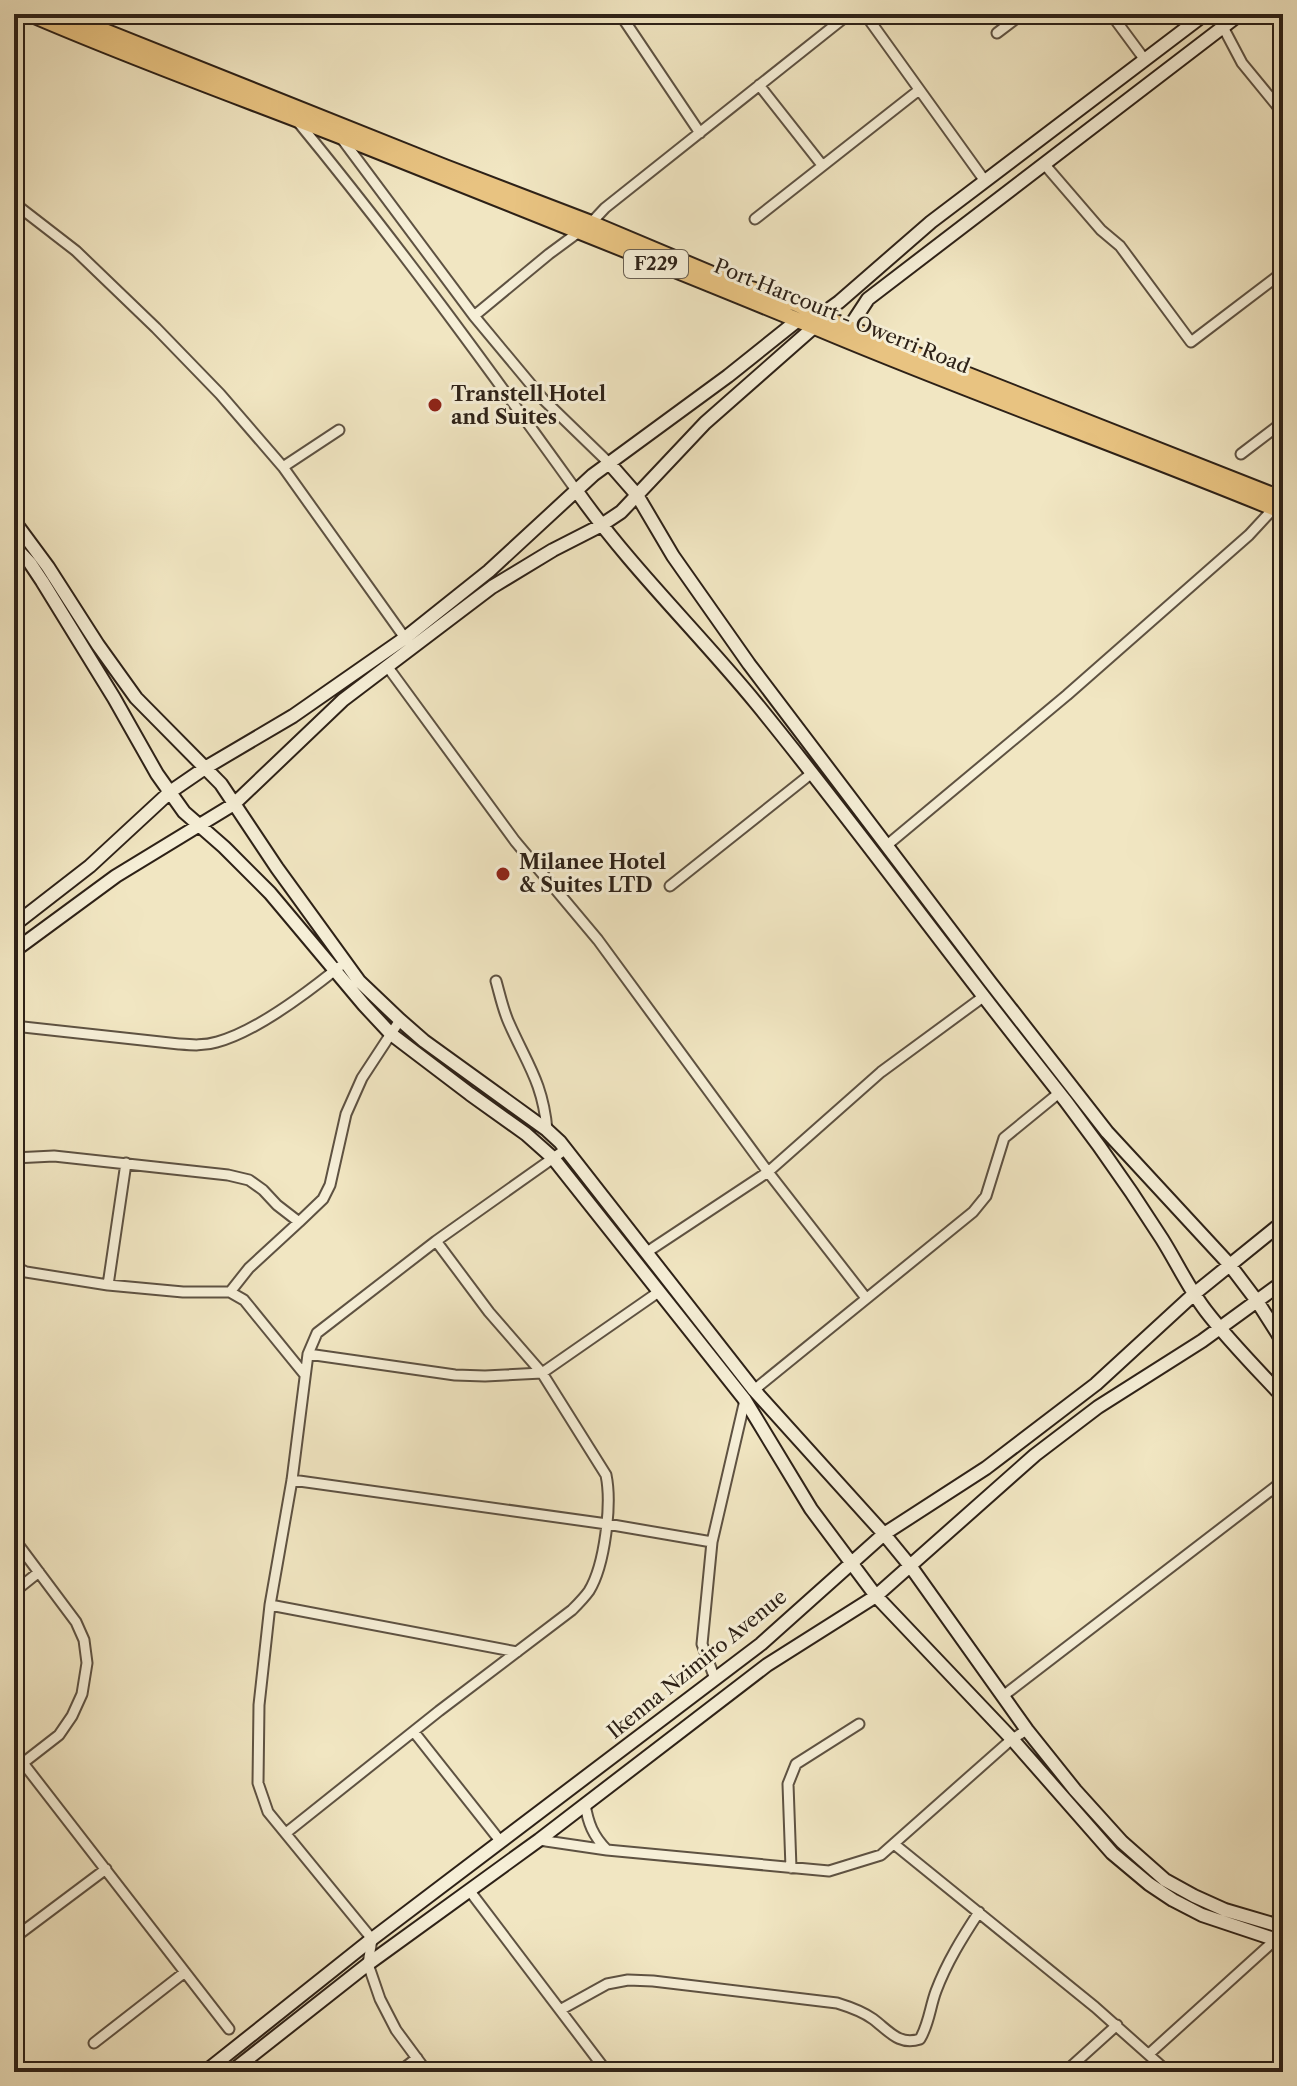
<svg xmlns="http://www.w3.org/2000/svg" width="1297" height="2086" font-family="'Libre Caslon Text',serif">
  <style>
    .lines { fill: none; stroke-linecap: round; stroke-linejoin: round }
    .street-casing { stroke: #5e5242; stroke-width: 13 }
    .secondary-casing { stroke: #2d2117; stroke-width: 16 }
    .primary-casing { stroke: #2d2117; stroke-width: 18 }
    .street { stroke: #f6efd7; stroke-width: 9 }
    .secondary { stroke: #f6efd7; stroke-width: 12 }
    .primary { stroke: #e8c381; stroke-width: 14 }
    .poi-dot { fill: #8f2418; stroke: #f6efd7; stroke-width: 3 }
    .labels { text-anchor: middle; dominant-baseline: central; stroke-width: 6; stroke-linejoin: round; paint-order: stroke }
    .shield { fill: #f6efd7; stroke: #695f51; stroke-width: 2 }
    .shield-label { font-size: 18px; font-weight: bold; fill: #2d2117 }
    .street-label { font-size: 20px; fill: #2d2117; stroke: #f6efd7 }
    .poi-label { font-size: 20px; font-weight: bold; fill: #2d2117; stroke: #f6efd7; text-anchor: start }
  </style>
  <rect width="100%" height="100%" fill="#f1e6c2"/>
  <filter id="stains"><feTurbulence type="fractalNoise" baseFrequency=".0025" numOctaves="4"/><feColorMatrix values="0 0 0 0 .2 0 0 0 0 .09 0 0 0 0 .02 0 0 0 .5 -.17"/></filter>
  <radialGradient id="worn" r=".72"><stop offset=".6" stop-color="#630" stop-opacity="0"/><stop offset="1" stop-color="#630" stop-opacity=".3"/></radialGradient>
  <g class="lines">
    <defs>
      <path id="street" d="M620 14 700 133
        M865 14 985 181
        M1111 14 1145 60
        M1223 27 1242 63 1283 113
        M997 33 1022 14
        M759 85 822 165
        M298 122C396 241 486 365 576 490
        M342 139 474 316 543 399 609 463
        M1045 165 1101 230 1120 246 1191 342 1283 272
        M14 203 76 251 156 328 220 394 283 467 405 638
        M755 219 919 90
        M474 316 549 254 591 223 605 208 849 14
        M1241 454 1283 422
        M283 467 339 430
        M387 666 515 841 598 940 768 1172 866 1298
        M886 846 1067 695 1249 535 1274 508
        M670 886 812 773
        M496 981C500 995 503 1010 509 1023 527 1064 543 1083 547 1130
        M14 1026 179 1044C192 1045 204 1046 217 1042 255 1032 308 992 339 967
        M14 1158 54 1156 228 1175 249 1180 263 1190 277 1205 299 1222 249 1268 230 1292
        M299 1222 323 1199 330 1185 346 1114 362 1078 400 1020
        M647 1252 768 1172 881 1072 983 997
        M14 1266 26 1272 108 1285 183 1292H230L244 1300 305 1375
        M108 1285 126 1163
        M308 1354 455 1375 485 1376 542 1373 660 1291
        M754 1390 973 1212 986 1196 1004 1138 1059 1093
        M292 1480 607 1524 712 1542
        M14 1539 76 1622 84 1640 87 1663 82 1694 72 1716 59 1735 14 1770
        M14 1592 39 1572
        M270 1605 517 1652
        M715 1679 702 1644 712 1542 745 1400
        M1003 1696 1283 1481
        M414 1732 501 1842
        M23 1763 229 2029
        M585 1804C588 1823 593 1836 607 1850
        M286 1833 439 1711 572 1610C578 1604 584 1598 589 1591 605 1565 612 1504 606 1475L542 1373 489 1312 436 1241
        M539 1840 607 1850 829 1871 881 1855 1012 1739 1027 1730
        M894 1844 1095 2007 1168 2072
        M791 1868 788 1784 796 1764 859 1724
        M469 1890 607 2072
        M14 1938 106 1869
        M560 2010 607 1984 628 1980 653 1981 837 2003C850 2007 862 2011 873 2019 889 2031 899 2046 920 2039 929 2024 930 2007 936 1991 947 1962 962 1938 979 1912
        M94 2043 185 1972
        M1149 2054 1275 1940
        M399 2072 417 2058
        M427 2072 396 2030 380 1999 368 1964 372 1939 268 1812 258 1783 259 1705 270 1605 292 1480 308 1354 317 1333 436 1241 566 1149
        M1065 2072 1117 2025"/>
      <path id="secondary" d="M821 315 839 302 931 222 1205 14
        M849 328 868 299 1240 14
        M609 463 637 495 673 556 749 664 990 982 1107 1132 1229 1264 1257 1301 1283 1342
        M576 490C629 566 697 631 756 703 850 818 938 940 1031 1057 1078 1115 1122 1176 1162 1239 1177 1263 1189 1289 1206 1311 1229 1341 1257 1369 1283 1397
        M14 521 48 567 98 645 136 698 221 784 277 868 359 981 400 1020 424 1041 547 1130 560 1142 754 1390 884 1534 911 1567 1027 1730 1075 1790 1122 1842 1165 1880 1194 1896 1225 1910 1283 1927
        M14 546 30 563 42 581 114 698 157 774 184 812 224 847 270 893 364 1005 391 1034 470 1094 526 1134 553 1158 745 1400 811 1509 876 1596 1012 1739 1112 1853 1149 1884 1173 1900 1202 1915 1283 1942
        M14 925 90 866 170 792 205 768 293 716 405 638 489 571 593 475 728 376 798 320
        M14 951 116 876 234 804 343 700 492 587 553 550 600 526 621 512 705 423 814 327
        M205 2072 372 1939 761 1644 884 1534 986 1468 1096 1384 1194 1294 1283 1222
        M231 2072 368 1964 539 1840 767 1665 876 1596 1035 1455 1098 1407 1202 1341 1283 1282"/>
      <path id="primary" d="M30 14C134 59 240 97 345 138 503 201 660 263 817 328 971 393 1128 448 1283 512
        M62 14 445 167 591 223 736 284 794 303 849 328 1283 499"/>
    </defs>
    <use href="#street" class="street-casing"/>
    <use href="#secondary" class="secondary-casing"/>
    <use href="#primary" class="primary-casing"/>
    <use href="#street" class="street"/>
    <use href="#secondary" class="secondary"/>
    <use href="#primary" class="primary"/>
  </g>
  <g class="poi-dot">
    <circle cx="435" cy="405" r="8"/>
    <circle cx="503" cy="874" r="8"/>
  </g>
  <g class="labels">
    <rect class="shield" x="624" y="250" width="64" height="28" rx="6"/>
    <g class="shield-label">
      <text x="656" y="264">F229</text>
    </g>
    <g class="street-label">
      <text transform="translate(842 316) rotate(22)">Port Harcourt - Owerri Road</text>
      <text transform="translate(697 1664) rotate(-39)">Ikenna Nzimiro Avenue</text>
    </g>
    <g class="poi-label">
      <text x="451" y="394">Transtell Hotel<tspan x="451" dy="23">and Suites</tspan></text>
      <text x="519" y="862">Milanee Hotel<tspan x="519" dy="23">&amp; Suites LTD</tspan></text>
    </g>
  </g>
  <rect width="1297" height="2086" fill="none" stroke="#f1e6c2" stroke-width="48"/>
  <rect x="16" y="16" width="1265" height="2054" fill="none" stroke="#2d2117" stroke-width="4"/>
  <rect x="24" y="24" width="1249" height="2038" fill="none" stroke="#2d2117" stroke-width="2"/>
  <rect width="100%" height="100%" filter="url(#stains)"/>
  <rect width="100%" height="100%" fill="url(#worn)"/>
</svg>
